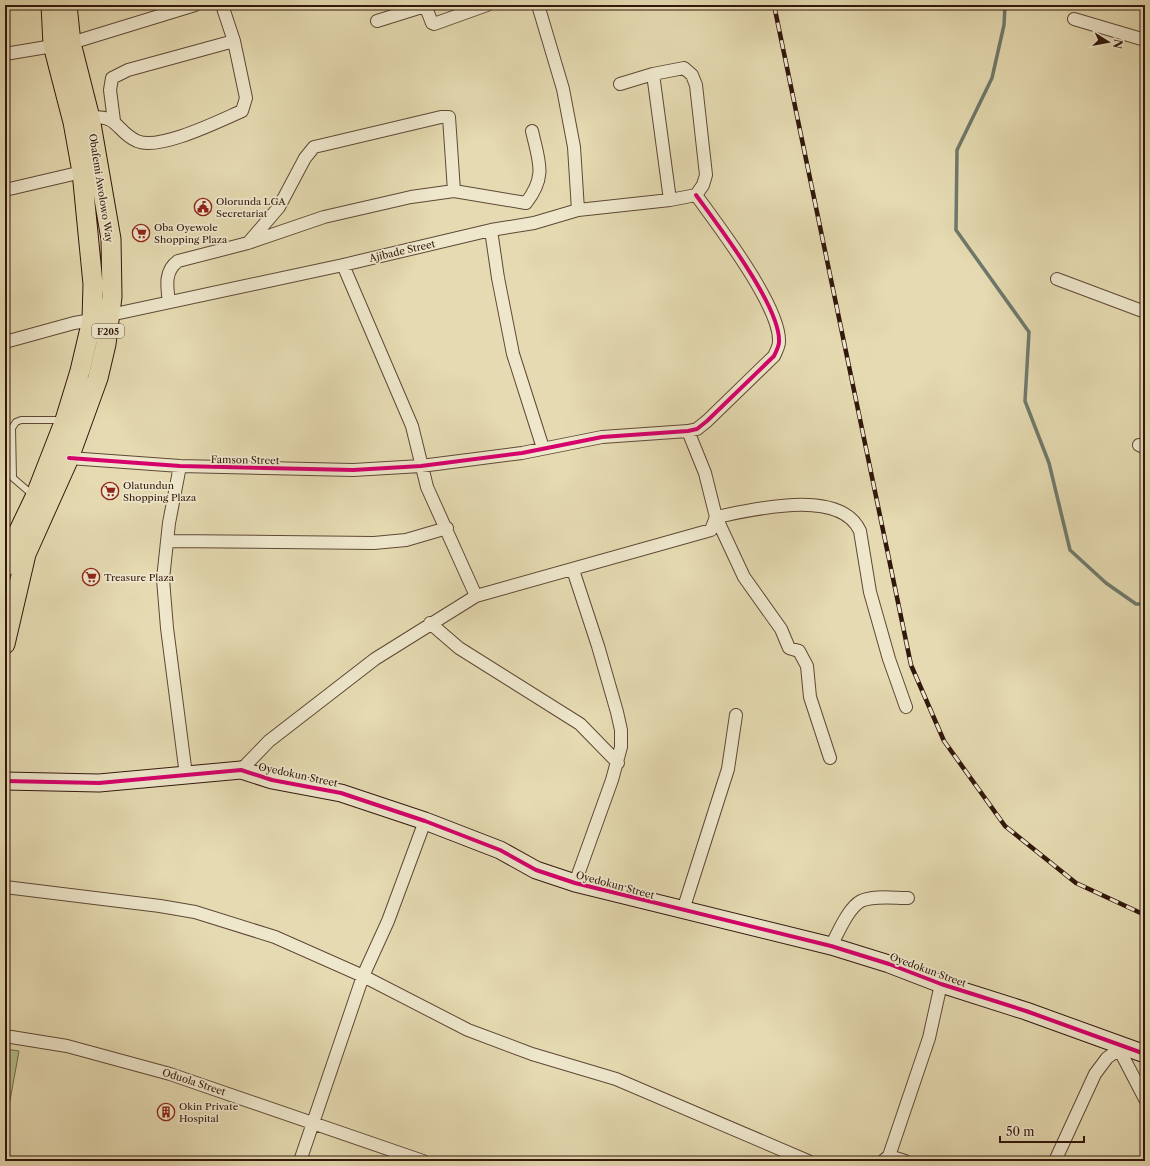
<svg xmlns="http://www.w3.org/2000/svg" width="1150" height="1166" font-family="'Libre Caslon Text',serif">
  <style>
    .green { fill: #b5c08c; stroke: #746c4c }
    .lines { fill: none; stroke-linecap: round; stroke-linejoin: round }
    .stream { stroke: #6e796c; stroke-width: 3.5 }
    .lane-casing { stroke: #5f4835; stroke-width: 8 }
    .street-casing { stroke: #5f4835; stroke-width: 14 }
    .secondary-casing { stroke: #32170c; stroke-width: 19 }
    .primary-casing { stroke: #32170c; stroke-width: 21 }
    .lane { stroke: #eee7cc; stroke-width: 6 }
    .street { stroke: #eee7cc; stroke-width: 12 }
    .secondary { stroke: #eee7cc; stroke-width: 17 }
    .primary { stroke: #e5dab1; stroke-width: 19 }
    .rail-casing { stroke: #32170c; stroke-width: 4.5 }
    .rail { stroke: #eee7cc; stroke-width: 3; stroke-dasharray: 9; stroke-linecap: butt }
    .cycleway-casing { stroke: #eee7cc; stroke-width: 6 }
    .cycleway { stroke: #d6006c; stroke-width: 4 }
    .labels { text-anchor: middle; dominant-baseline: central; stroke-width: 3.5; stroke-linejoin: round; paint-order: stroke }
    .shield { fill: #eee7cc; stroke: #6a5546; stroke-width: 1 }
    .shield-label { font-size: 9px; font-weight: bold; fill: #32170c }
    .street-label { font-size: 10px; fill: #32170c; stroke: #eee7cc }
    .poi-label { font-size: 10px; fill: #32170c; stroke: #eee7cc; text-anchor: start }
  </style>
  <rect width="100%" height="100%" fill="#e5dab1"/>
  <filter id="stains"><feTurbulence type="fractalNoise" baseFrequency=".005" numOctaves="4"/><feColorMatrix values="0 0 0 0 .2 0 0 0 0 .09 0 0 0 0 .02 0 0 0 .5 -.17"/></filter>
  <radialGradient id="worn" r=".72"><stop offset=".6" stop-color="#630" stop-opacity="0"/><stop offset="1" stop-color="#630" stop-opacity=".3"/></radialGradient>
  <path class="green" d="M5 1049 19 1051 5 1128Z"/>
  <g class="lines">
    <path class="stream" d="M1005 5 1004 25 992 78 957 150 956 230 1029 332 1025 401 1049 463 1070 550 1106 583 1136 604H1145"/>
    <defs>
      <path id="lane" d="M34 496 13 478 12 428 16 422 21 420H62"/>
      <path id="street" d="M425 5 432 23 434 24 487 5
        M538 5 563 89 574 147 578 210
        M1074 19 1145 40
        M377 21 425 6
        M5 54 71 43 195 5
        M653 74 670 200
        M620 84 653 74 684 68 692 75 696 85 706 175 703 185 696 195
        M90 118C118 113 117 133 137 141 159 151 219 121 242 111L246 98 234 41 222 5
        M114 121 110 90 112 78 128 70 234 41
        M5 190 82 172 87 168
        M526 203C547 176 539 162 532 131
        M491 230 498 278 513 354 543 448
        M249 242 279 207 305 158 314 147 327 144 441 117H449L454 191
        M343 265 412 426 427 487 476 596
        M1057 279 1145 312
        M169 302C167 287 164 271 178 261L248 243 324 217 411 197 454 191 526 203
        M110 315 343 265 491 230 534 223 578 210 670 200 696 195
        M5 342 74 323 92 320
        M688 431 705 473 716 517 744 577 781 629 789 648 799 651 807 666 810 697 830 758
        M1139 445 1145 448
        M69 458 180 466 353 470 421 466 522 453 602 437 688 431 697 429 707 421 774 356C776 352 779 346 779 342 781 307 717 224 696 195
        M180 466 169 523 163 579 167 628 186 775
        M167 541 374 543 406 540 447 528
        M573 570 598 646 617 712 621 730V747L612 780 575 883
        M430 623 459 648 580 724 618 763
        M241 770 269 741 375 659 476 596 711 530 716 517C752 510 840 487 860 531L870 592 889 659 906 707
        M5 887 160 906 195 912 275 937 363 976 468 1030 532 1054 616 1079 808 1161
        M683 910 728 769 736 715
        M831 946C838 933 848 908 861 901 873 895 894 898 908 898
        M5 1036 67 1046 170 1074 423 1161
        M1114 1045 1119 1049 1145 1099
        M889 1156 905 1161
        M300 1161 363 976 388 921 425 821
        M883 1161 889 1156 929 1038 941 984
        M1055 1161 1095 1074 1107 1058 1119 1049"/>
      <path id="secondary" d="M5 781 99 783 241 770 272 780 341 793 425 821 500 850 536 870 575 883 831 946 889 964 941 984 1026 1011 1145 1054"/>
      <path id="primary" d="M5 567 14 541 35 497 65 420 80 371 92 320 93 284 82 172 73 122 53 45 51 5
        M5 644 26 554 69 458 98 378 106 344 112 297 111 239 90 118 71 43 67 5"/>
    </defs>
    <use href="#lane" class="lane-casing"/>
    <use href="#street" class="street-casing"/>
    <use href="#secondary" class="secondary-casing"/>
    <use href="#primary" class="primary-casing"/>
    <use href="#lane" class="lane"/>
    <use href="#street" class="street"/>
    <use href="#secondary" class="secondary"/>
    <use href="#primary" class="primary"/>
    <defs>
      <path id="rail" d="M774 5 911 665 944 741 1005 826 1076 883 1145 915"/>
    </defs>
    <use href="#rail" class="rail-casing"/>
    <use href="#rail" class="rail"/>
    <defs>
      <path id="cycleway" d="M69 458 180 466 353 470 421 466 522 453 602 437 688 431 697 429 707 421 774 356C776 352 779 346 779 342 781 307 717 224 696 195
        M5 781 99 783 241 770 272 780 341 793 425 821 500 850 536 870 575 883 831 946 889 964 941 984 1026 1011 1145 1054"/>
    </defs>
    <use href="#cycleway" class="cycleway-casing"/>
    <use href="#cycleway" class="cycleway"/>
  </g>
  <defs>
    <symbol id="civic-ring" viewBox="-11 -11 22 22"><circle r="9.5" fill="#eee7cc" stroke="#8f2418" stroke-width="1.5"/><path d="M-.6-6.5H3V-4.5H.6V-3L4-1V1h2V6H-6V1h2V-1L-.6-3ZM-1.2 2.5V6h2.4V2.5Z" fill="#8f2418"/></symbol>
    <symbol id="supermarket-ring" viewBox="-11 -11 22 22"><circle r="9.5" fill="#eee7cc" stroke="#8f2418" stroke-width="1.5"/><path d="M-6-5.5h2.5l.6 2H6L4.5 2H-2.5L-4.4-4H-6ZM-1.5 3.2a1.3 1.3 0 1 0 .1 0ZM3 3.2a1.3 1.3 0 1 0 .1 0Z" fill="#8f2418"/></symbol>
    <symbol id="building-ring" viewBox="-11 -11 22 22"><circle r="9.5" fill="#eee7cc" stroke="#8f2418" stroke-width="1.5"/><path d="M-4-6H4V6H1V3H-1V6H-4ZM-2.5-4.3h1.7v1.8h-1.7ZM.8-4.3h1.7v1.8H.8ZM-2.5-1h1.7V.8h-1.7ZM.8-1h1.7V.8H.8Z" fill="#8f2418"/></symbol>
  </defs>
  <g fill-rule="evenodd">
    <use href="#civic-ring" x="193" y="197" width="20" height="20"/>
    <use href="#supermarket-ring" x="131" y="223" width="20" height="20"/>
    <use href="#supermarket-ring" x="100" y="481" width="20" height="20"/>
    <use href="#supermarket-ring" x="81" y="567" width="20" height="20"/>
    <use href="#building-ring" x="156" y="1102" width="20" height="20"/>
  </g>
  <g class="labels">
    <rect class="shield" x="92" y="324" width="32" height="14" rx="3"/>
    <g class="shield-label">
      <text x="108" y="331">F205</text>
    </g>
    <g class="street-label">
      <text transform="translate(101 188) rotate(81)">Obafemi Awolowo Way</text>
      <text transform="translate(402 251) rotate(-13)">Ajibade Street</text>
      <text transform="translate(245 460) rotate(1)">Famson Street</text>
      <text transform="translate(298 775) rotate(12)">Oyedokun Street</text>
      <text transform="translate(615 885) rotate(15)">Oyedokun Street</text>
      <text transform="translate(928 970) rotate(20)">Oyedokun Street</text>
      <text transform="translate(194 1082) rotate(18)">Oduola Street</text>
    </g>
    <g class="poi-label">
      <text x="216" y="201">Olorunda LGA<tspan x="216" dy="12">Secretariat</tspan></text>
      <text x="154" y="227">Oba Oyewole<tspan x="154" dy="12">Shopping Plaza</tspan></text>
      <text x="123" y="485">Olatundun<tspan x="123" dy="12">Shopping Plaza</tspan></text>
      <text x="104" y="577">Treasure Plaza</text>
      <text x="179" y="1106">Okin Private<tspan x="179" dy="12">Hospital</tspan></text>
    </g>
  </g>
  <rect width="1150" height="1166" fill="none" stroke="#e5dab1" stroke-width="20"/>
  <rect x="6" y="6" width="1138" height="1154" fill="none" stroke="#32170c" stroke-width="2"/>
  <rect x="10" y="10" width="1130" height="1146" fill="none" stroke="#32170c"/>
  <g transform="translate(1108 42) rotate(101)" stroke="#eee7cc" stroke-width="3" paint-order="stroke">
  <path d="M0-3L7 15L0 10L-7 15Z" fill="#32170c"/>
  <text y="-6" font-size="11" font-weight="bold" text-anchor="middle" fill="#32170c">N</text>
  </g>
  <path d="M1000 1136v6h84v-6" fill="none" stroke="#32170c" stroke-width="2"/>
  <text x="1006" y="1136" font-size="12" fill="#32170c" stroke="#eee7cc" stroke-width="3" paint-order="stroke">50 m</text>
  <rect width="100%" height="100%" filter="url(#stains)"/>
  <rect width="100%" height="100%" fill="url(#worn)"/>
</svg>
